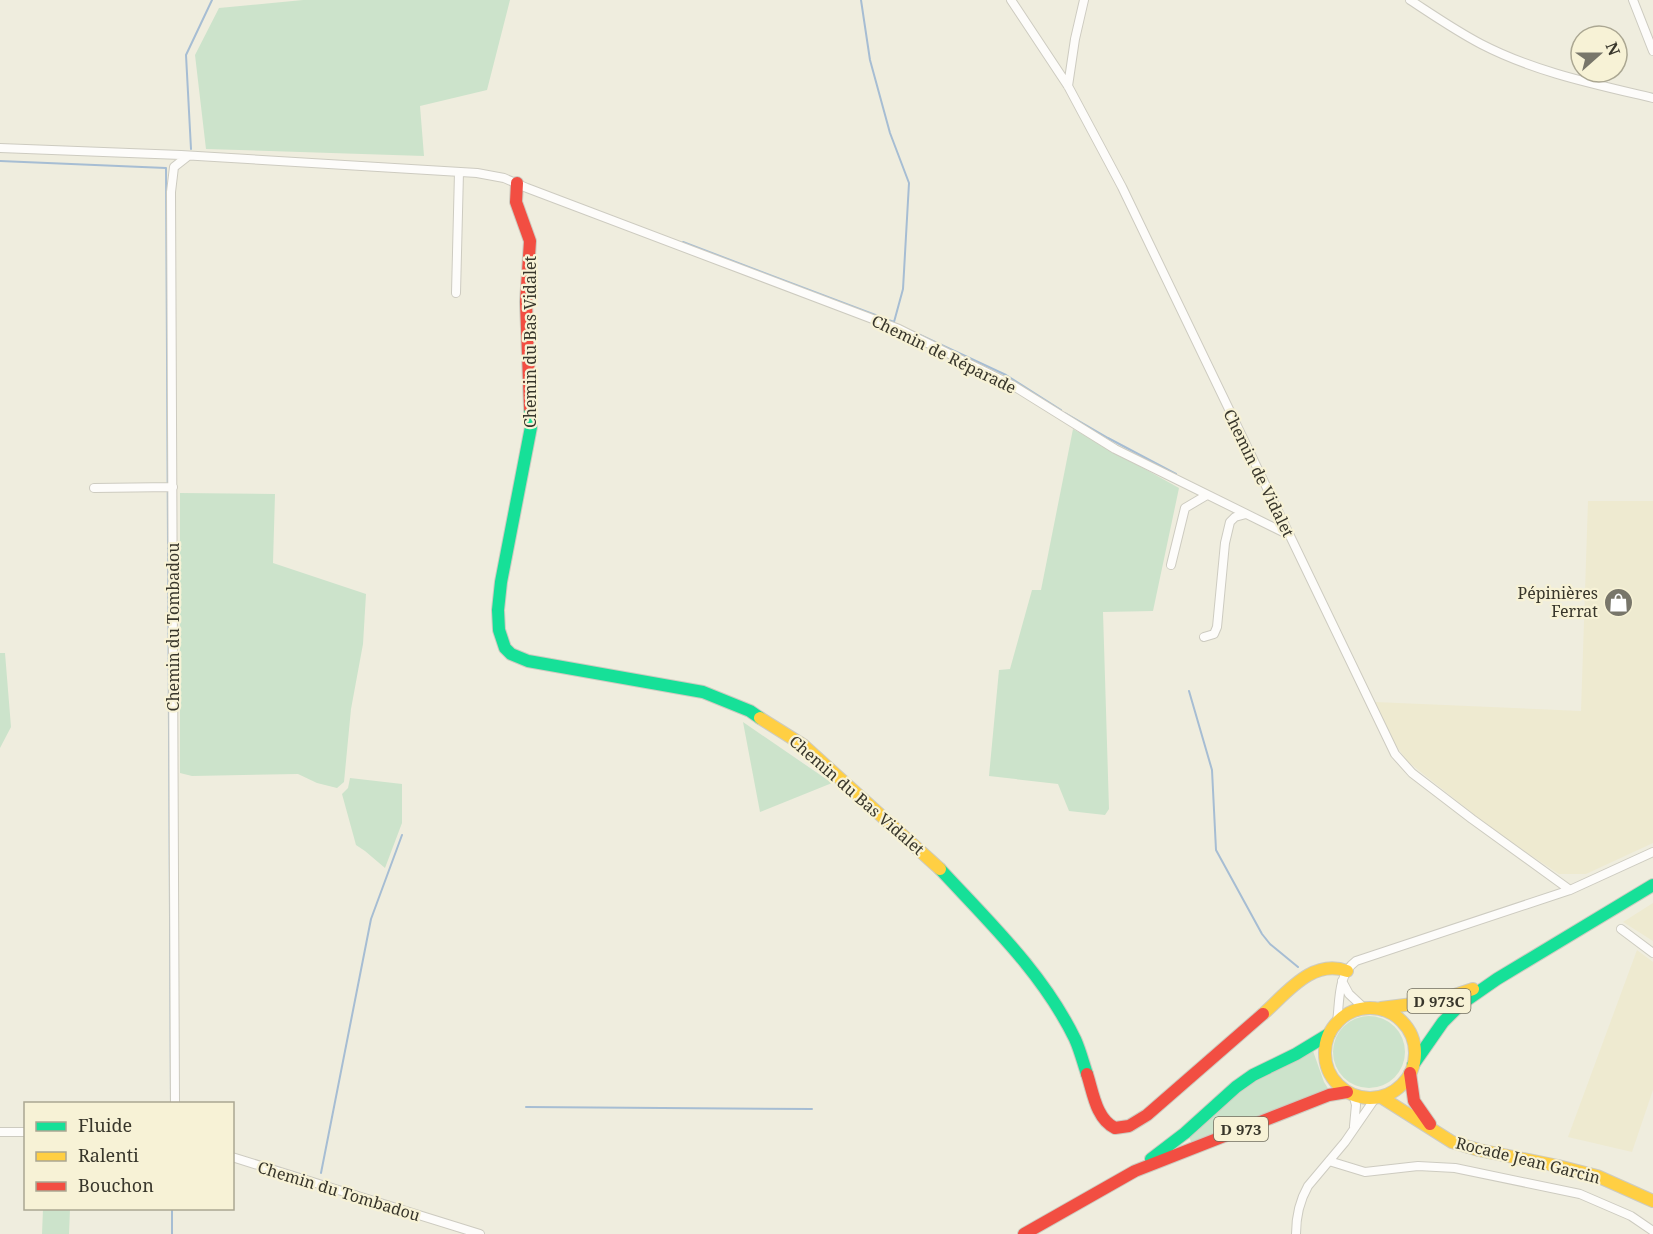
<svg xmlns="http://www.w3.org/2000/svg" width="1653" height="1234" font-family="'Noto Serif',serif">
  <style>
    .built { fill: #eeead0 }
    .green { fill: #cce3cb }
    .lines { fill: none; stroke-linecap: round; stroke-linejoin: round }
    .stream { stroke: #a6bdd3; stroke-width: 2 }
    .street-casing { stroke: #cdcbc0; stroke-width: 10 }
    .fast-casing { stroke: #cdcbc0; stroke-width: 14 }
    .slow-casing { stroke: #cdcbc0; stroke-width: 14 }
    .jam-casing { stroke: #cdcbc0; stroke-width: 14 }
    .street { stroke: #fdfcfa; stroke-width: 8 }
    .fast { stroke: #16e098; stroke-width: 12 }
    .slow { stroke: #ffcf43; stroke-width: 12 }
    .jam { stroke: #f24e42; stroke-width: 12 }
    .labels { text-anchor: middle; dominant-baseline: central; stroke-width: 4.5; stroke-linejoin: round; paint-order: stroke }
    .shield { fill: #f7f2d6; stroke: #716e5e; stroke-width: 1.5 }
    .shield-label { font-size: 15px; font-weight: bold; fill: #38362b }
    .street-label { font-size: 16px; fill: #38362b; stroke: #f7f2d6 }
    .poi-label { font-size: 16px; fill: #38362b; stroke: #f7f2d6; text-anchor: end }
  </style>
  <rect width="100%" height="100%" fill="#efedde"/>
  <path class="built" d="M1588 501H1653V843L1586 874H1559L1496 832 1407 761 1395 744 1375 702 1581 711Z
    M1653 903V941L1623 922Z
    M1637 950 1653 962V1090L1632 1152 1568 1137Z"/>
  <path class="green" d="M303 0H510L487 90 420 106 424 156 206 149 195 55 219 8Z
    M1073 429 1179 488 1153 611 1103 612 1109 809 1105 815 1069 811 1058 784 989 776 999 670 1010 669 1032 590H1041Z
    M180 493 275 494 273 563 366 594 363 644 351 709 344 782 337 788 317 783 298 774 192 776 180 773Z
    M0 653H5L11 727 0 748Z
    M743 722 832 783 760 812Z
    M350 778 402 784V823L385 868 365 851 356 845 342 794 348 788Z
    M1333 1052a36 36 0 1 1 72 0a36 36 0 1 1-72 0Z
    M1313 1051 1324 1082 1329 1090 1191 1142 1189 1136 1227 1102 1254 1082Z
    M43 1209H70L69 1234H42Z"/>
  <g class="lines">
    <path class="stream" d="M191 149 186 55 212 0
      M0 161 166 168 171 1104
      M683 242 894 322 903 289 909 183 890 133 870 60 861 0
      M918 334 1006 375 1061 410
      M1065 413 1108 438 1176 474
      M1189 691 1212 770 1216 850 1262 934 1270 944 1298 967
      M526 1107 812 1109
      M321 1173 371 919 402 835
      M172 1208V1234"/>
    <defs>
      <path id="street" d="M1011 0 1068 86 1122 187 1395 754 1412 773 1472 819 1570 890
        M1410 0C1433 15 1456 31 1481 44 1535 72 1594 84 1653 98
        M1633 0 1653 51
        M1068 86 1075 39 1084 0
        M0 148 181 155 477 173 504 178 527 188 899 329 1012 385 1115 449 1289 535
        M456 293 459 172
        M94 488 173 487
        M1171 565 1185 508 1207 495
        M1204 637 1214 634 1217 627 1225 543 1230 522 1235 517 1246 514
        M1621 929 1653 953
        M1342 981 1349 994 1364 1008
        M1337 1022C1340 1001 1337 975 1356 961L1570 890 1653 852
        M1353 1094 1356 1105 1354 1126
        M175 1104 171 192 174 167 188 156
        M0 1132H26
        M232 1157 480 1234
        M1329 1161 1365 1172 1418 1166 1455 1168 1580 1194 1631 1216 1653 1231
        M1296 1234C1296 1218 1300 1200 1308 1186L1345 1142 1376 1097"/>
      <path id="fast" d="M530 408 531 427 501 582 498 610 499 630 505 648 511 654 528 661 703 692 750 711 760 718
        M940 869C989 922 1043 973 1075 1039 1080 1050 1083 1062 1087 1074
        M1413 1065 1443 1022 1461 1004 1497 979 1653 885
        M1151 1159 1185 1133 1236 1087 1253 1075 1296 1054 1329 1034"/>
      <path id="slow" d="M760 718 803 745 940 869
        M1381 1008 1437 1001 1473 989
        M1325 1053a45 45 0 1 1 90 0a45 45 0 1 1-90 0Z
        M1263 1014C1286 994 1312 958 1347 971
        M1381 1097 1452 1142 1479 1150 1558 1166 1597 1176 1653 1201"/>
      <path id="jam" d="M517 183 516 202 530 241 526 302 530 408
        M1410 1073 1414 1101 1430 1124
        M1087 1074C1093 1092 1096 1119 1115 1128L1129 1126 1147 1115 1263 1014
        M1024 1234 1135 1171 1329 1095 1347 1092"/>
    </defs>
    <use href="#street" class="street-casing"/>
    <use href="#fast" class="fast-casing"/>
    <use href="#slow" class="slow-casing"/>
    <use href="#jam" class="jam-casing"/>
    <use href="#street" class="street"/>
    <use href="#fast" class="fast"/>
    <use href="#slow" class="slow"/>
    <use href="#jam" class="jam"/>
  </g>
  <defs>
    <symbol id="shop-disc" viewBox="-11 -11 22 22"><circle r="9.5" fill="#78766a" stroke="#f7f2d6"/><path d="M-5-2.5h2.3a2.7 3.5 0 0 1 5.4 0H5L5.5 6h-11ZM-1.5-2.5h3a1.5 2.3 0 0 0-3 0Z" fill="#fff"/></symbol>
  </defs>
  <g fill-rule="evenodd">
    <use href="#shop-disc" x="1602" y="586" width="33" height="33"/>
  </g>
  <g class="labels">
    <g class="shield">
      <rect x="1407.5" y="989" width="63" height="24" rx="4.5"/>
      <rect x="1214" y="1117" width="54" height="24" rx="4.5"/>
    </g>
    <g class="shield-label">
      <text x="1439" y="1001">D 973C</text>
      <text x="1241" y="1129">D 973</text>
    </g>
    <g class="street-label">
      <text transform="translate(530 342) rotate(-90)">Chemin du Bas Vidalet</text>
      <text transform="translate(944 354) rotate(26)">Chemin de Réparade</text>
      <text transform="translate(1259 473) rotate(64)">Chemin de Vidalet</text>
      <text transform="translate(173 627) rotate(-90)">Chemin du Tombadou</text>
      <text transform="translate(857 795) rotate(41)">Chemin du Bas Vidalet</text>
      <text transform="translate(1528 1160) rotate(14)">Rocade Jean Garcin</text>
      <text transform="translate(339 1191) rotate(17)">Chemin du Tombadou</text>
    </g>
    <g class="poi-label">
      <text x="1598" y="593">Pépinières<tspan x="1598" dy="18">Ferrat</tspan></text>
    </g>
  </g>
  <rect x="24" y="1102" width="210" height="108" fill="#f7f2d6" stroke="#aba792" stroke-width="1.5"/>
  <rect x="36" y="1122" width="30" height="9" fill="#16e098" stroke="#aba792" stroke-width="1.5"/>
  <text x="78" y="1132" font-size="18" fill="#38362b">Fluide</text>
  <rect x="36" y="1152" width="30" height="9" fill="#ffcf43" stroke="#aba792" stroke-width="1.5"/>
  <text x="78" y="1162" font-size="18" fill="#38362b">Ralenti</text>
  <rect x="36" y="1182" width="30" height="9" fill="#f24e42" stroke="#aba792" stroke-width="1.5"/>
  <text x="78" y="1192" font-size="18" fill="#38362b">Bouchon</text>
  <g transform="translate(1599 54) rotate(69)"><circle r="28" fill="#f7f2d6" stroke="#aba792" stroke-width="1.5"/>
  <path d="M0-4.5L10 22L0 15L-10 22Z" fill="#78766a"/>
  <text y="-9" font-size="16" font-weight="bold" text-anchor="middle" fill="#38362b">N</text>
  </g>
</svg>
